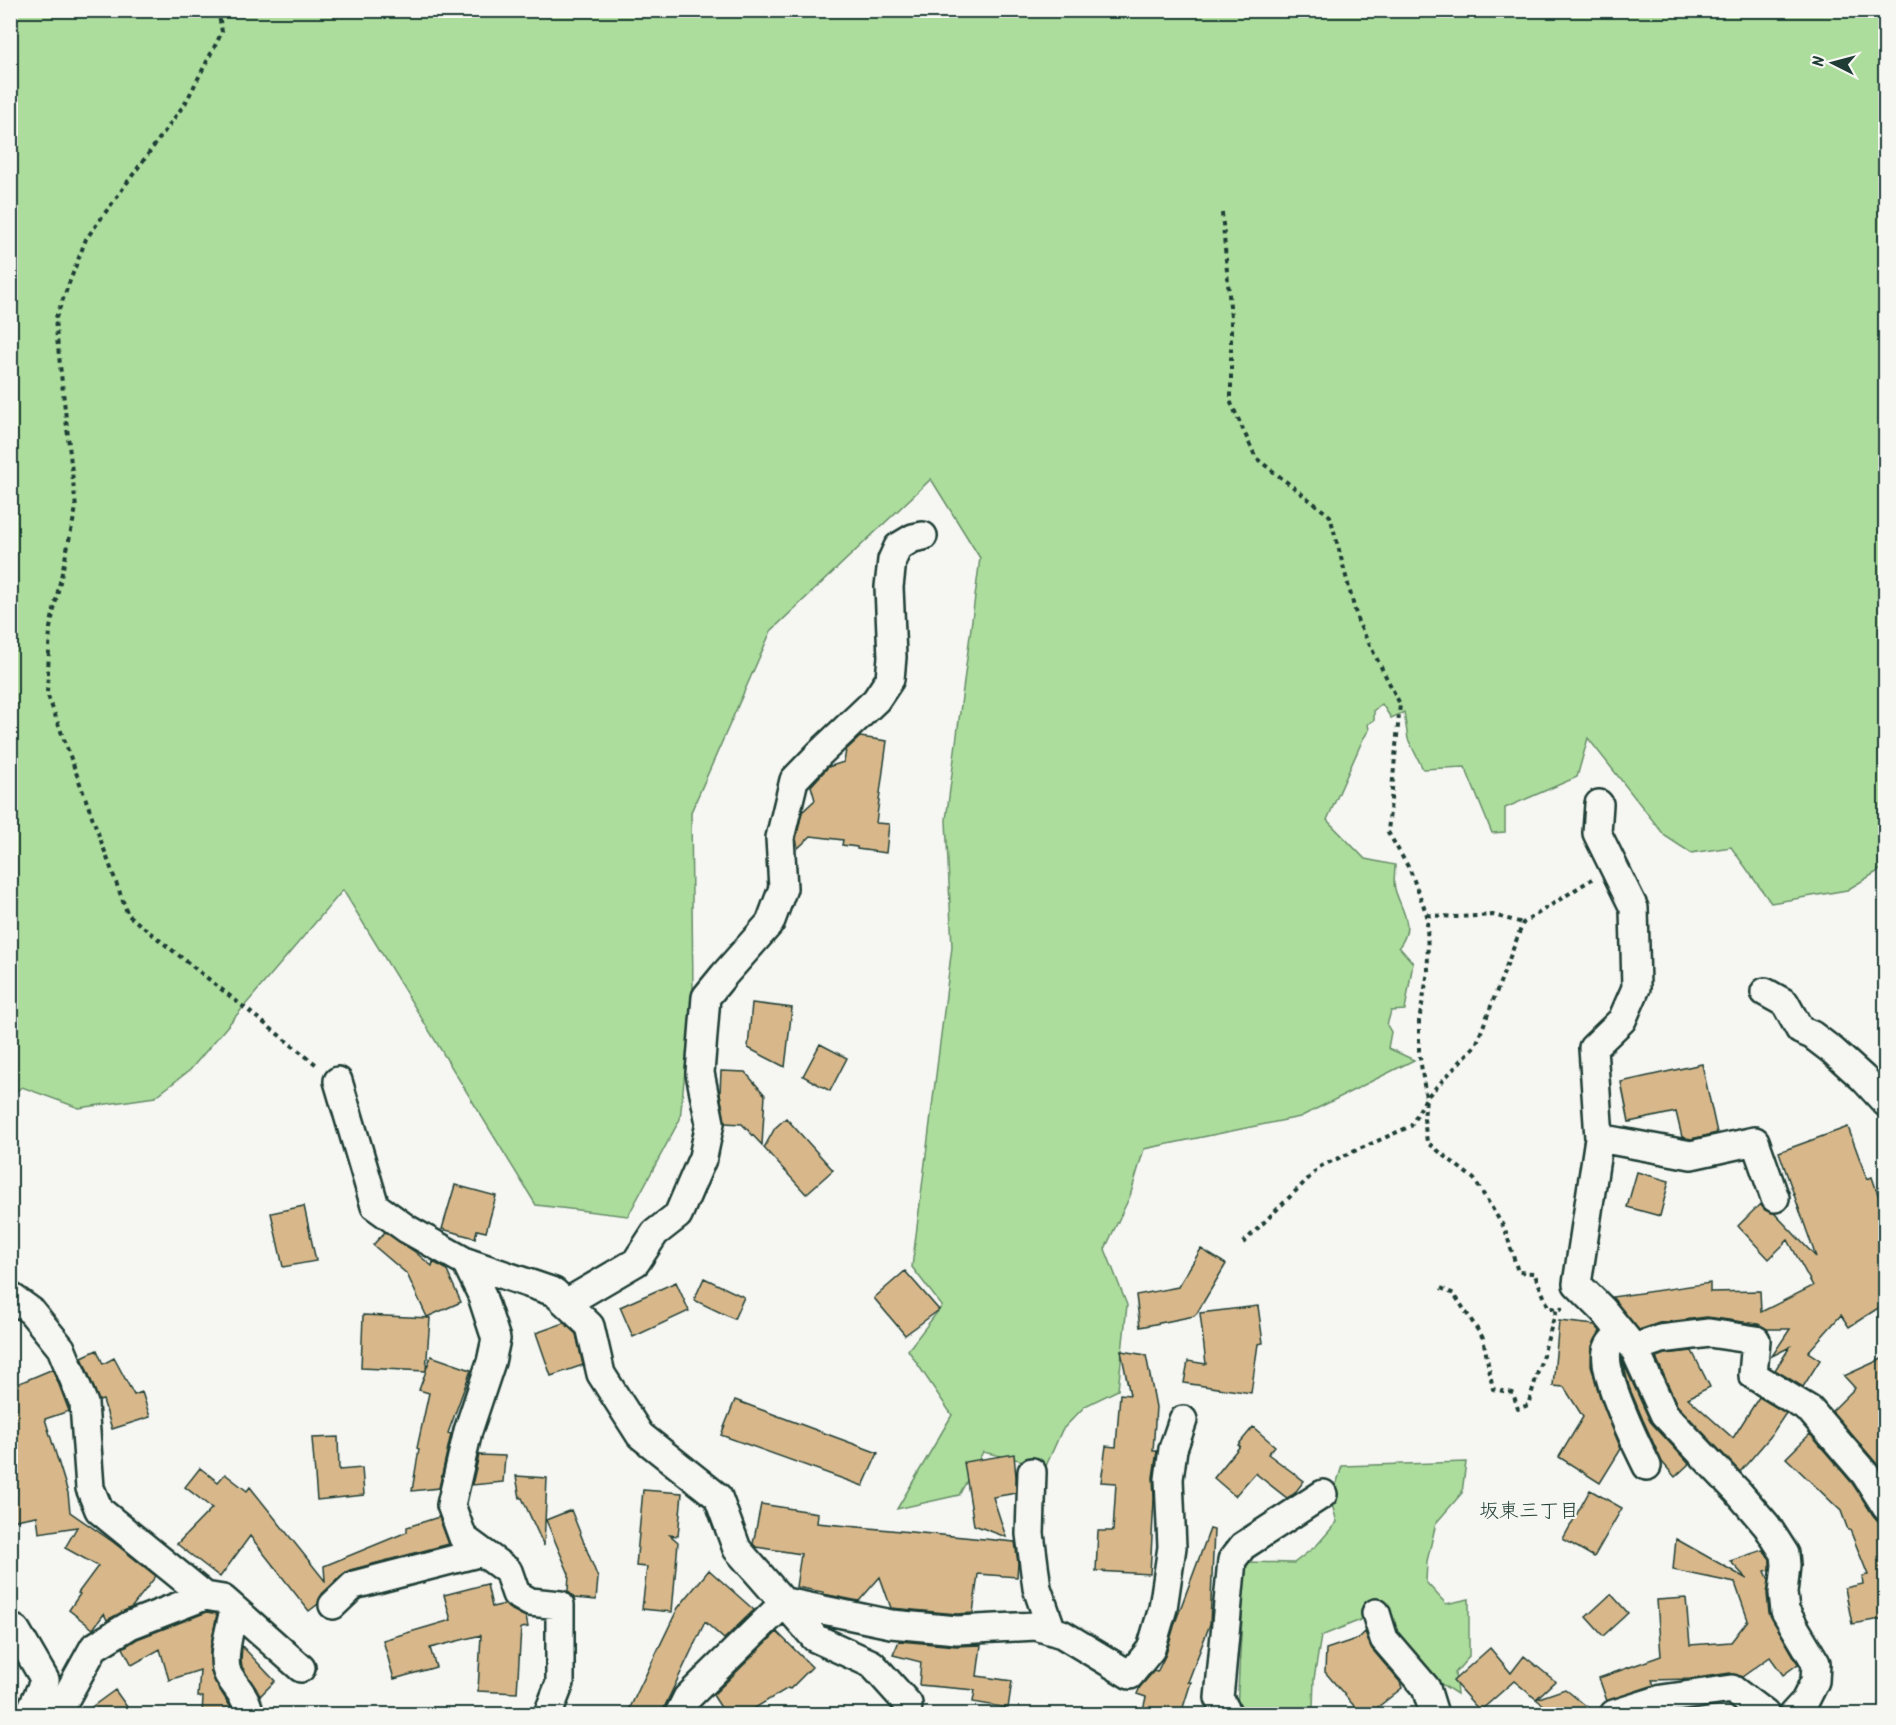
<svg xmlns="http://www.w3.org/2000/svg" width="1896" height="1725" font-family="Kalam,'Klee One',sans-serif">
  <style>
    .green { fill: #addd9d; stroke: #668d68; stroke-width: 1.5 }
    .building { fill: #d8b88b; stroke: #1f3d34; stroke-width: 1.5 }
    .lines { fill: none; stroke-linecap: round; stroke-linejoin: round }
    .minor-casing { stroke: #1f3d34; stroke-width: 32 }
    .path { stroke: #1f3d34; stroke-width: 4; stroke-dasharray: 4.5 4.5; stroke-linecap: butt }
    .minor { stroke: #f6f6f2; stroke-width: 27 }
    .labels { text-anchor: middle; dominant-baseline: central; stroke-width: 4.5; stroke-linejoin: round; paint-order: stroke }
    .neighbourhood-label { font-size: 20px; fill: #1f3d34; stroke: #f6f6f2 }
  </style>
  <rect width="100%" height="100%" fill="#f6f6f2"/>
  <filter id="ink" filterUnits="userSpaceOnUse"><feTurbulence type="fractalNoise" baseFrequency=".0167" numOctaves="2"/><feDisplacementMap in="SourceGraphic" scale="12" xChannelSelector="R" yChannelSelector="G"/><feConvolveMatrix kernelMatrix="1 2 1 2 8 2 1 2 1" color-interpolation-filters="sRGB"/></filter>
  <g filter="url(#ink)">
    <path class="green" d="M11 11H1885V867L1847 890 1771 903 1731 847 1691 853 1665 836 1588 738 1577 777 1505 808V832L1492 833 1465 767 1423 769 1408 739 1404 712 1391 718 1382 704 1374 710V720L1368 724 1369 730 1363 739 1327 820 1365 859 1395 865C1395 873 1393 882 1395 889 1401 911 1416 925 1399 947L1413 963 1405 1010 1391 1011 1387 1025 1391 1032 1388 1048 1414 1060 1300 1117 1144 1149 1130 1196 1105 1249 1127 1305 1118 1390 1085 1406 1062 1430 1046 1466 983 1452 959 1495 897 1509 952 1415 908 1350 942 1306 912 1267 952 947 946 820 980 558 931 479 771 631 691 812 693 993 680 1119 628 1216 536 1205 343 890 190 1070 155 1097 79 1108 22 1087 11 1095Z
      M1466 1462 1462 1493 1436 1523 1427 1561 1426 1582 1446 1604 1469 1599V1657L1455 1673 1457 1694 1438 1682 1395 1637 1382 1607 1358 1621 1321 1636 1314 1679 1313 1708 1237 1709 1245 1562 1294 1563 1317 1545 1337 1522 1331 1501 1342 1466Z"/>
    <path class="building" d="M860 737 887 741 876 823 889 824 886 853 857 849V847L842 845 843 840 811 836 798 848 796 839 802 812 815 800 811 786 828 767 844 762 846 750Z
      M752 1003 792 1008 785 1067 748 1048Z
      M820 1044 847 1058 830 1091 803 1076Z
      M1702 1064 1717 1133 1691 1139 1682 1137 1676 1112 1629 1122 1621 1082Z
      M721 1071 745 1072 765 1095 762 1145 742 1124 725 1123 720 1093Z
      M786 1118 833 1170 806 1194 764 1148 775 1128Z
      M1848 1127 1867 1179 1872 1177 1886 1218V1303L1849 1327 1841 1315 1808 1352 1820 1360 1803 1387 1775 1370 1790 1347 1772 1356 1790 1329H1767L1758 1324 1707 1317 1659 1323 1639 1330 1612 1297 1710 1283V1292L1760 1291 1761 1312 1813 1286 1788 1240 1769 1259 1738 1226 1760 1204 1765 1210 1774 1213 1816 1257 1779 1152Z
      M1637 1172 1669 1181 1660 1216 1627 1207Z
      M455 1185 496 1196 486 1232 477 1230 475 1238 442 1229Z
      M304 1206 316 1261 283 1267 271 1213Z
      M385 1232 415 1252 432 1266 433 1262 446 1269 461 1302 427 1317 407 1274 373 1245Z
      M1201 1249 1226 1264 1197 1313 1194 1316 1140 1327 1136 1295 1178 1287Z
      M905 1271 939 1310 905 1335 874 1298Z
      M704 1278 744 1297 734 1319 694 1300Z
      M676 1282 689 1311 633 1337 620 1307Z
      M1258 1306 1263 1343 1258 1344 1251 1393 1184 1383 1188 1361 1206 1364 1200 1313Z
      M363 1315 430 1318 426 1370 431 1356 471 1370 448 1433 451 1434 439 1488 412 1491 419 1449 417 1448 429 1393 419 1390 426 1371 361 1368Z
      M1559 1321 1595 1325 1600 1331 1592 1346 1591 1365 1600 1397 1621 1449 1600 1483 1559 1457 1583 1417 1564 1387 1553 1386Z
      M564 1323 576 1334 583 1365 551 1376 536 1333Z
      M97 1350 103 1364 114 1358 134 1395 142 1392 150 1417 112 1429 103 1400 99 1401 82 1357Z
      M1121 1351 1146 1355 1156 1407 1153 1451H1157L1153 1477 1154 1498 1150 1574 1096 1571 1098 1531H1113L1116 1483 1101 1482 1106 1446 1116 1447 1120 1394 1130 1395Z
      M1692 1351 1710 1387 1688 1398 1733 1438 1759 1397 1786 1413 1770 1437 1740 1472 1677 1405 1656 1357 1665 1354Z
      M1886 1357V1477L1877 1464 1832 1411 1855 1388 1844 1376Z
      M1623 1362 1650 1421 1689 1464 1675 1477 1662 1462 1643 1420 1629 1387Z
      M53 1369 69 1411 45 1419 68 1493 70 1512 113 1542 156 1576 132 1607 107 1620 104 1614 93 1629 69 1610 80 1594 78 1593 98 1566 65 1548 77 1527 39 1533 37 1516 10 1521V1387Z
      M735 1400 878 1453 863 1486 721 1435Z
      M1253 1427 1275 1446 1268 1454 1304 1481 1294 1494 1287 1498 1255 1473 1235 1496 1214 1478 1240 1446 1238 1445Z
      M1810 1434 1852 1483 1873 1515 1878 1521 1886 1523V1618L1852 1624 1845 1588 1863 1584 1862 1576 1868 1575 1850 1530H1848L1841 1511 1786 1458Z
      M338 1437 339 1470 362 1468 364 1495 317 1500 312 1438Z
      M1014 1454 1016 1477V1493L993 1497 1006 1537 974 1525 964 1462Z
      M479 1455 505 1456 503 1482 472 1485Z
      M200 1468 218 1482 225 1474 247 1491 250 1487 325 1581 324 1566 407 1532V1527L439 1517 449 1544 350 1570 343 1574 322 1594 318 1604 309 1611 250 1536 220 1577 177 1544 212 1508 185 1487Z
      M516 1476 547 1478 544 1546 522 1498H520Z
      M643 1490 682 1493 678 1536 670 1535 678 1542 672 1612 642 1609 647 1567 636 1566Z
      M1590 1490 1622 1508 1594 1557 1563 1539Z
      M761 1504 818 1513 817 1523 1015 1542 1018 1563 1017 1577 978 1574 973 1613 957 1614 891 1608 880 1577 859 1601 823 1594V1592L796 1587 801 1554 756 1547 753 1544Z
      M571 1510 598 1578 596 1600 574 1598 568 1591 569 1574 546 1520Z
      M1210 1529 1214 1530 1210 1624 1188 1682H1191L1181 1714H1142L1146 1697 1137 1694 1140 1687 1154 1671 1157 1672 1166 1654 1175 1623Z
      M1676 1539 1747 1579 1730 1561 1763 1550 1770 1559V1570L1765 1571 1769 1580 1767 1594 1769 1613 1798 1664 1783 1675 1770 1657 1742 1677 1730 1673 1690 1679 1652 1680 1654 1685 1607 1701 1599 1678 1661 1656 1657 1600 1686 1598 1690 1645 1731 1642 1748 1620 1735 1583 1673 1570Z
      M709 1570 754 1610 724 1639 705 1622 661 1714H627L678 1608Z
      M487 1584 492 1607 505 1604 508 1608 526 1617 528 1627 521 1628 517 1693 478 1691 481 1635 430 1648 436 1667 394 1679 383 1640 451 1620 444 1595Z
      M1611 1594 1628 1613 1603 1636 1586 1617Z
      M207 1612 217 1614 210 1649 211 1672 215 1682 230 1706 233 1714H202L203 1697H198L200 1670 169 1680 160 1649 132 1665 123 1648 137 1639Z
      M777 1632 812 1667 790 1689 788 1688 745 1714H725L713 1695Z
      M1365 1632 1372 1649 1400 1682 1402 1688 1369 1714H1361L1325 1672 1326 1649 1359 1638Z
      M899 1641 956 1646 981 1645 977 1676 1012 1681 1008 1708 973 1702 975 1690 919 1685 921 1662 893 1655Z
      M242 1646 275 1681 260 1696 242 1667 241 1660Z
      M1490 1648 1511 1673 1524 1656 1555 1681 1536 1699 1514 1681 1480 1711 1453 1681Z
      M1565 1689 1596 1714H1555L1536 1699Z
      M115 1690 132 1714H82Z"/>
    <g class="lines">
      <defs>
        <path id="minor" d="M1599 804 1597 833 1634 908 1636 988 1622 1020 1593 1048 1599 1138 1577 1284 1603 1310 1634 1348 1664 1414 1738 1492 1767 1526 1785 1554 1786 1565 1783 1593 1785 1611 1816 1663 1815 1681 1805 1701 1793 1714
          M1765 992 1785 1003 1800 1030 1812 1035 1833 1051 1863 1078 1886 1103
          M338 1081 375 1206 407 1229 466 1262 554 1292 566 1303 590 1326 601 1374 640 1435 718 1497 737 1549 815 1638 872 1664 908 1704 907 1714
          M1599 1138 1691 1155 1755 1141 1775 1198
          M466 1262 481 1293 496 1339 491 1362 468 1431 451 1505 463 1538 508 1571 516 1594 530 1602 560 1605V1683L548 1714
          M10 1296 31 1311 61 1348 84 1404 90 1488 99 1510 205 1596
          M566 1303 636 1262 655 1233 678 1215 703 1157 710 1123 700 1073 706 997 724 975 770 923 783 888 780 838 794 780 820 753 876 700 890 679 892 657 889 587 892 560 898 547 913 538 923 536
          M1621 1333C1615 1338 1609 1343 1607 1351 1602 1374 1636 1444 1647 1466
          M1634 1348 1661 1339 1709 1333 1756 1340 1753 1375 1810 1410 1865 1474 1886 1507
          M1032 1472 1030 1534 1037 1588 1052 1631
          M785 1602 891 1624 957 1630 1036 1626 1062 1634 1130 1675 1151 1649 1163 1608 1172 1547 1169 1479 1173 1449 1183 1420
          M333 1605 354 1585 482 1552
          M234 1609C231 1626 220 1659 228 1674 236 1688 248 1698 249 1714
          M1376 1613 1384 1639 1426 1688 1434 1714
          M10 1627 16 1630 45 1680 29 1714
          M57 1714 94 1647 130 1625 205 1596 223 1599 301 1668
          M679 1714 687 1698 785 1602
          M1228 1714 1219 1698 1232 1560 1243 1546 1323 1494
          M1614 1714 1662 1699 1732 1689 1765 1714"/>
      </defs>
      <use href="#minor" class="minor-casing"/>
      <path class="path" d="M218 10 222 32 186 102 86 239 55 320 76 508 50 628 47 693 128 915 318 1066
        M1222 213 1231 318V403L1256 458 1330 516 1358 622 1400 704 1388 832 1410 870 1427 915 1428 972 1419 1021V1051L1426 1098 1424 1119 1427 1142 1474 1179 1505 1229 1518 1272 1534 1273 1549 1308 1563 1309
        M1427 915 1456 917 1493 915 1523 923
        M1243 1243 1321 1166 1411 1126 1426 1098 1476 1045 1523 923 1592 879
        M1441 1288 1454 1294 1483 1338 1493 1389 1513 1393 1518 1409 1528 1405 1557 1308"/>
      <use href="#minor" class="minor"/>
    </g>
  </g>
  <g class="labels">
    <g class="neighbourhood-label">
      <text x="1529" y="1512">坂東三丁目</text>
    </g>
  </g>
  <rect width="1896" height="1725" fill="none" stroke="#f6f6f2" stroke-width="36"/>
  <rect x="18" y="18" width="1860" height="1689" fill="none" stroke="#1f3d34" stroke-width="2" filter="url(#ink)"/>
  <g transform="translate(1833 63) rotate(276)" stroke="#f6f6f2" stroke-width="4.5" paint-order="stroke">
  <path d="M0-4.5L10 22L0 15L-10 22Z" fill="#1f3d34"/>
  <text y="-9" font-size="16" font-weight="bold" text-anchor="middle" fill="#1f3d34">N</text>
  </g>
</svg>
